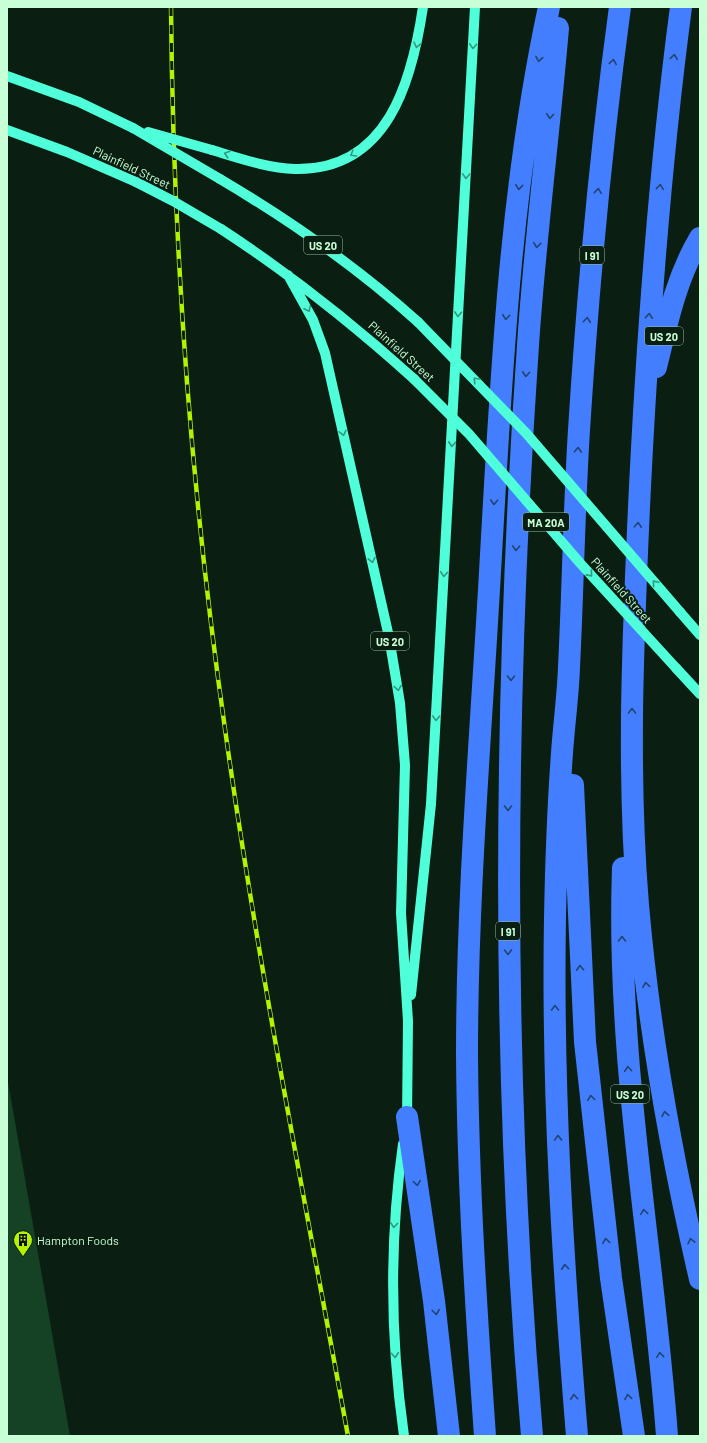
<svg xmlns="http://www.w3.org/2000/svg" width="707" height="1443" font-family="Barlow,sans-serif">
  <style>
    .building { fill: #154125 }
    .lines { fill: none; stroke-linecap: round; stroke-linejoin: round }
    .major { stroke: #4fffda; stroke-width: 10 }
    .highway { stroke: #437eff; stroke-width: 22 }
    .rail-casing { stroke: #b2f300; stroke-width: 4.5 }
    .rail { stroke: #0a1f11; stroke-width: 3; stroke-dasharray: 9; stroke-linecap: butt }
    .major-bridge { stroke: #4fffda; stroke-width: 10 }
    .oneway { stroke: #309a80 }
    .oneway2 { stroke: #214570 }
    .labels { text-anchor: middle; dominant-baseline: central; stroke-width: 4; stroke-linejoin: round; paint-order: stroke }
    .shield { fill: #0a1f11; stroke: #8fbc9c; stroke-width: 1 }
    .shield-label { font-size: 11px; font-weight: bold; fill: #c8ffd7 }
    .street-label { font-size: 12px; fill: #c8ffd7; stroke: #0a1f11 }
    .poi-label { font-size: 12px; fill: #c8ffd7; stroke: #0a1f11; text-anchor: start }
  </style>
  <rect width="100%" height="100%" fill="#0a1f11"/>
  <path class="building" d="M7 1082H8L70 1436H7Z"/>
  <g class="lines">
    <path class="major" d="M7 76 79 102 133 128
      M7 130 67 152 136 182
      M212 150C239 158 267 168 295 169 388 171 412 81 423 7
      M220 179C291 221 357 267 418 322
      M221 229C290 274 353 324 414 379
      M288 275 313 320 325 353 389 637 400 703 405 765 401 913 408 1021 407 1120
      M680 612 700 635
      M676 668 700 694
      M411 995 431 804 475 7
      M403 1144C389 1242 390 1337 404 1436"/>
    <path class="highway" d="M681 7C659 173 647 339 639 507 633 640 627 772 638 905 649 1033 671 1154 700 1279
      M656 367C667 323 676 278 700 238
      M573 785 585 1042 611 1278 634 1436
      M623 868C616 1059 653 1246 667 1436
      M407 1117 434 1301 449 1436
      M485 1436C476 1309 468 1182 467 1055 467 894 481 733 490 572 501 383 509 193 549 7
      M532 1436C501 1073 503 709 528 345 535 239 549 134 558 28
      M577 1436C563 1264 552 1091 555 918 556 863 558 808 562 753 564 724 568 696 569 667 573 588 574 509 579 430 588 288 601 147 620 7"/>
    <defs>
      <path id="rail" d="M171 7C173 248 191 490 225 729 258 966 305 1201 348 1436"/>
    </defs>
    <use href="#rail" class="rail-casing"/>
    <use href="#rail" class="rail"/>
    <path class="major-bridge" d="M133 128 220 179
      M148 132 212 150
      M136 182 173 201 221 229
      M418 322 526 433 680 612
      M414 379 469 434 580 563 676 668"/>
  </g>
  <defs><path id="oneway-chevron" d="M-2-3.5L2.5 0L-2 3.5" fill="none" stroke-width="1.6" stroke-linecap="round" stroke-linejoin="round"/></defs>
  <g class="oneway">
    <use href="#oneway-chevron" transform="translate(417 45) rotate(103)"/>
    <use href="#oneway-chevron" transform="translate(473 46) rotate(93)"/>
    <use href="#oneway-chevron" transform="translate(227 154) rotate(-163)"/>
    <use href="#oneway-chevron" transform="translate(353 154) rotate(150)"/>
    <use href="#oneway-chevron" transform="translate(466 176) rotate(93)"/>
    <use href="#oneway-chevron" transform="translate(308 309) rotate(64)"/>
    <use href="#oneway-chevron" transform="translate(458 314) rotate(93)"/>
    <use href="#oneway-chevron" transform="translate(476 380) rotate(-133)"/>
    <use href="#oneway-chevron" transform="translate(343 433) rotate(77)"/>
    <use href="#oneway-chevron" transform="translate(452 444) rotate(93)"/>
    <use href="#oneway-chevron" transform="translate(372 560) rotate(77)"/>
    <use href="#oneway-chevron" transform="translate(444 574) rotate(94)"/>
    <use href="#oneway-chevron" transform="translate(590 574) rotate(48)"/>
    <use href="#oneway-chevron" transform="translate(655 583) rotate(-131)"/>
    <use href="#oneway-chevron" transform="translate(398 688) rotate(81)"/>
    <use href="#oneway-chevron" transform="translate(436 718) rotate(93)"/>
    <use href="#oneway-chevron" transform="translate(394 1225) rotate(94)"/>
    <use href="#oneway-chevron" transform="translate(395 1355) rotate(86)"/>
  </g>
  <g class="oneway2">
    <use href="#oneway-chevron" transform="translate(674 57) rotate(-83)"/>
    <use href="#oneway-chevron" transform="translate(539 59) rotate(100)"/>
    <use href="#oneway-chevron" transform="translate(613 62) rotate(-83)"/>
    <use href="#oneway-chevron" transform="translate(550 116) rotate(95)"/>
    <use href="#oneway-chevron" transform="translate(519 187) rotate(96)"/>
    <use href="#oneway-chevron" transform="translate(660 187) rotate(-84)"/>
    <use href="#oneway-chevron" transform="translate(598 191) rotate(-84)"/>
    <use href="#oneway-chevron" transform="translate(537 245) rotate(96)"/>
    <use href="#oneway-chevron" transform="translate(649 316) rotate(-86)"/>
    <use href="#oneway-chevron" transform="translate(506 317) rotate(95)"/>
    <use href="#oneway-chevron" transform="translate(587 320) rotate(-85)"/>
    <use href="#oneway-chevron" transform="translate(526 374) rotate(94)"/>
    <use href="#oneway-chevron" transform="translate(578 450) rotate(-87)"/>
    <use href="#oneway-chevron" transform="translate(494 502) rotate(93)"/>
    <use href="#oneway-chevron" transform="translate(638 525) rotate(-87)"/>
    <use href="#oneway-chevron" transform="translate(516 548) rotate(93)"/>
    <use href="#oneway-chevron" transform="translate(511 678) rotate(91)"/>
    <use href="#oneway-chevron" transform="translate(632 711) rotate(-90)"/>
    <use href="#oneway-chevron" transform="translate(508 808) rotate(91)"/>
    <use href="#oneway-chevron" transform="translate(622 939) rotate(-90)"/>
    <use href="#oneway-chevron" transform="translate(508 952) rotate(89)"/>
    <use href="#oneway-chevron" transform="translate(580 968) rotate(-93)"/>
    <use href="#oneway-chevron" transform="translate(646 985) rotate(-97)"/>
    <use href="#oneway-chevron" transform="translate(555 1008) rotate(-91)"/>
    <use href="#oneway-chevron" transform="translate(628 1069) rotate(-95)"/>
    <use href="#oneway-chevron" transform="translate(591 1098) rotate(-97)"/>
    <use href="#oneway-chevron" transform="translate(665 1114) rotate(-100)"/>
    <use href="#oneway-chevron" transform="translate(558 1138) rotate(-92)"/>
    <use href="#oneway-chevron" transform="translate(417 1183) rotate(82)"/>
    <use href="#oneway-chevron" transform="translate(644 1212) rotate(-97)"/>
    <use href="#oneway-chevron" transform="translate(606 1241) rotate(-97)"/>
    <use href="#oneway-chevron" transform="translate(691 1241) rotate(-103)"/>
    <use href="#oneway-chevron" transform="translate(565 1267) rotate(-94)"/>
    <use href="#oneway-chevron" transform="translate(436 1312) rotate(83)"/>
    <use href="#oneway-chevron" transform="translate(660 1355) rotate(-96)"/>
    <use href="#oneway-chevron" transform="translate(574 1397) rotate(-95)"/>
    <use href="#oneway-chevron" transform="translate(628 1397) rotate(-99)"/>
  </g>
  <defs>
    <symbol id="building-pin" viewBox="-11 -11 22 30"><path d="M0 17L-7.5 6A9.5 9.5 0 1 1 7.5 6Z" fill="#b2f300" stroke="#0a1f11"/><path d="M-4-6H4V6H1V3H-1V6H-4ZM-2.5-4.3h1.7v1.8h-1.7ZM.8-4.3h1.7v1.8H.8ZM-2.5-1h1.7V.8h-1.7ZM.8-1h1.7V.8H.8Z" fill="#111"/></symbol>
  </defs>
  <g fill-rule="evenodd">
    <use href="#building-pin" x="12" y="1229" width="22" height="30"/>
  </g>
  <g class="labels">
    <g class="shield">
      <rect x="304" y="236" width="38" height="18" rx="3"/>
      <rect x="580" y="246" width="24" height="18" rx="3"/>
      <rect x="645" y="327" width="38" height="18" rx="3"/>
      <rect x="523" y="513" width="46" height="18" rx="3"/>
      <rect x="371" y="632" width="38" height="18" rx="3"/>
      <rect x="496" y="922" width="24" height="18" rx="3"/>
      <rect x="611" y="1085" width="38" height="18" rx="3"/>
    </g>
    <g class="shield-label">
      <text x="323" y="245">US 20</text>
      <text x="592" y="255">I 91</text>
      <text x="664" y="336">US 20</text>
      <text x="546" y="522">MA 20A</text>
      <text x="390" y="641">US 20</text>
      <text x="508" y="931">I 91</text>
      <text x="630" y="1094">US 20</text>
    </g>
    <g class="street-label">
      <text transform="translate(132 167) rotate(25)">Plainfield Street</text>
      <text transform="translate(402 351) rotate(42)">Plainfield Street</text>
      <text transform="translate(622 590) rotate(48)">Plainfield Street</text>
    </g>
    <g class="poi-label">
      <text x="37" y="1240">Hampton Foods</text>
    </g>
  </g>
  <rect width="707" height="1443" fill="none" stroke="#c8ffd7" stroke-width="16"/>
</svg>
